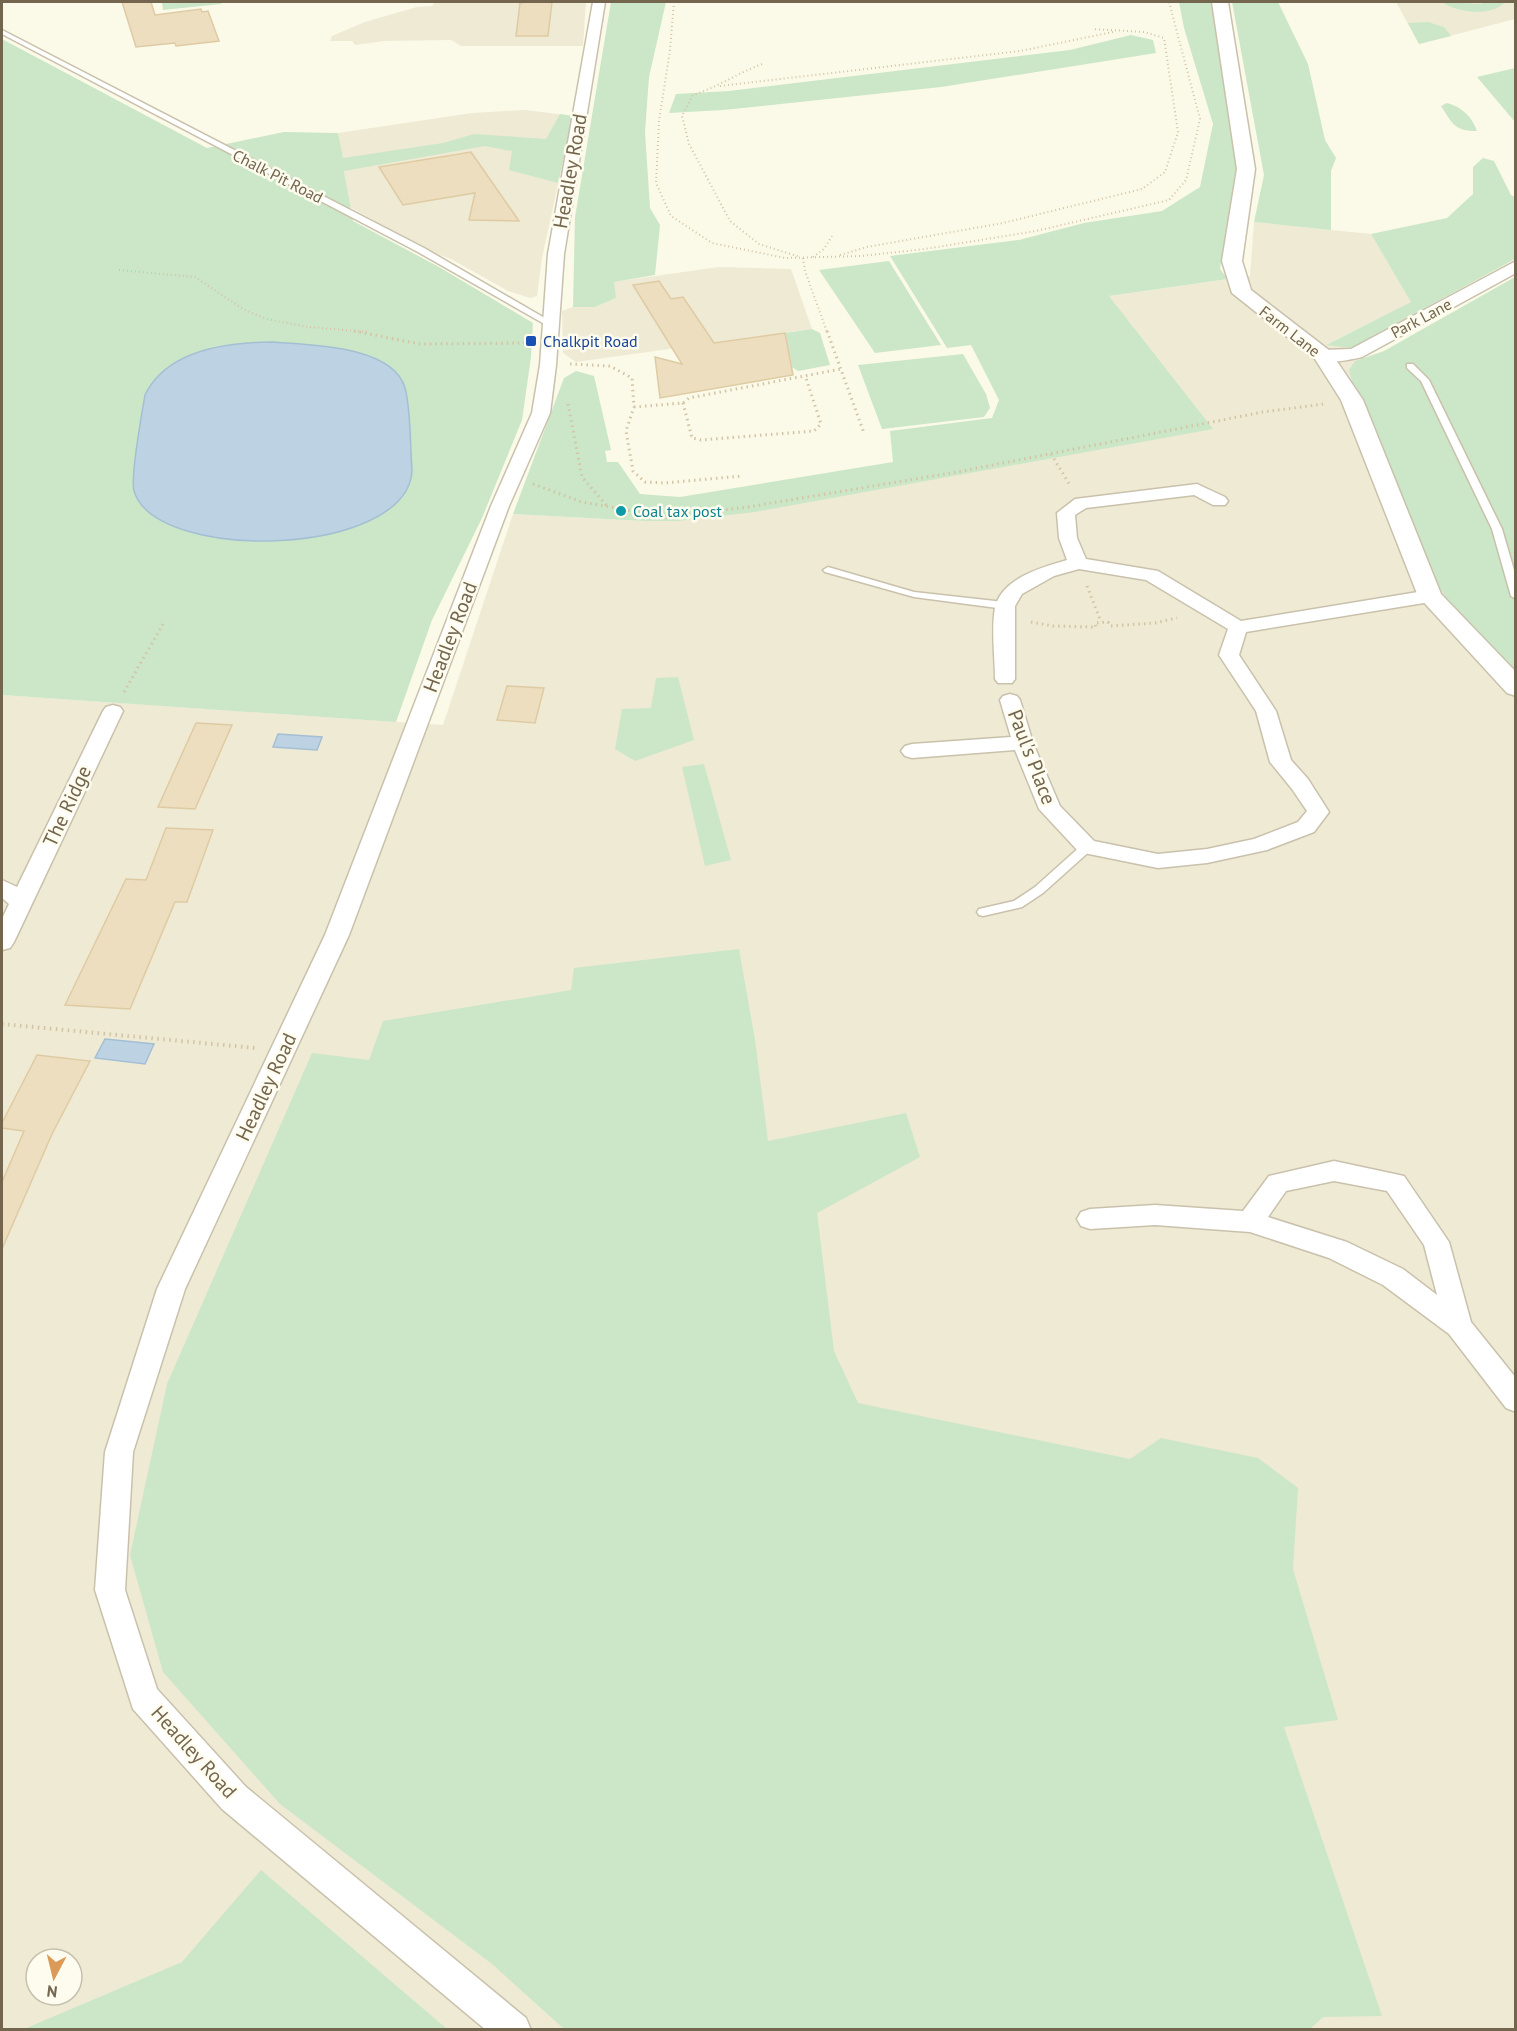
<svg xmlns="http://www.w3.org/2000/svg" width="1517" height="2031" font-family="'PT Sans',sans-serif">
  <style>
    .residential { fill: #efead4; fill-rule: evenodd }
    .green { fill: #cbe7c7 }
    .water { fill: #bdd3e3; stroke: #a4bfd4; stroke-width: 1.5 }
    .building { fill: #ecdebf; stroke: #dfcba3; stroke-width: 1.5 }
    .lines { fill: none; stroke-linecap: round; stroke-linejoin: round }
    .service-casing { stroke: #c9c1ac; stroke-width: 3 }
    .minor-casing { stroke: #c9c1ac; stroke-width: 3 }
    .tertiary-casing { stroke: #c9c1ac; stroke-width: 3 }
    .path-far2 { stroke: #d3c4a4; stroke-width: 2; stroke-dasharray: 1 3; stroke-linecap: butt }
    .path-far1 { stroke: #d3c4a4; stroke-width: 3; stroke-dasharray: 1.5 4; stroke-linecap: butt }
    .path { stroke: #d3c4a4; stroke-width: 4; stroke-dasharray: 1.5 4.5; stroke-linecap: butt }
    .service { fill: #fff; fill-rule: evenodd }
    .minor { fill: #fff; fill-rule: evenodd }
    .tertiary { fill: #fff; fill-rule: evenodd }
    .transit-dot { fill: #1a4fb4; stroke: #fefcee; stroke-width: 2 }
    .culture-dot { fill: #0f9aa8; stroke: #fefcee; stroke-width: 2 }
    .labels { text-anchor: middle; dominant-baseline: central; stroke-width: 5; stroke-linejoin: round; paint-order: stroke }
    .far-street-label { font-size: 16px; fill: #73654e; stroke: #fefcee }
    .far-transit-label { font-size: 16px; fill: #164399; stroke: #fefcee; text-anchor: start }
    .far-culture-label { font-size: 16px; fill: #0d838f; stroke: #fefcee; text-anchor: start }
    .street-label { font-size: 20px; fill: #73654e; stroke: #fefcee }
  </style>
  <rect width="100%" height="100%" fill="#fbf9e8"/>
  <path class="residential" d="M435 2H586L583 46H461L451 40 384 41 355 45 352 41H330L332 36 365 22 417 7 432 6Z
    M1396 2H1515V19L1419 44Z
    M525 110 573 116 542 258 537 296 530 298 508 291 451 259 426 250 350 207 338 133 472 113Z
    M1254 222 1371 234 1412 302 1327 344 1351 348 1365 358 1355 361 1515 673V2029H2V695L443 725 513 514 644 521 1212 429 1109 296 1250 276ZM36 1959H72V1995H36Z
    M719 267 791 269 812 329 576 362 563 353 562 311 573 307H595L616 298 613 282Z"/>
  <path class="green" d="M162 2H221V4L163 10Z
    M611 2H666L649 77 645 132 650 208 660 225 655 275 614 282 616 298 595 307H573L575 217Z
    M1179 2H1211L1236 168 1220 269 1228 279 1109 296 1213 429 755 512 678 521H644L513 514 564 378 576 371 594 376 611 450 605 451 607 462H618L640 494 680 497 893 462 890 431 992 418 999 400 971 345 947 348 890 256 1019 240 1084 223 1162 211 1200 187 1213 124 1184 28Z
    M1232 2H1278L1308 64 1325 140 1336 158 1331 171V230L1254 222 1264 175Z
    M1442 2 1481 4 1484 2H1505C1492 17 1457 13 1442 2Z
    M1428 22 1444 27 1451 36 1419 44 1408 23Z
    M1131 35 1153 40 1156 53 941 87 723 110 669 113 676 94 729 91 1070 50Z
    M2 39 207 148 284 132 338 133 343 158 443 143 474 134 546 139 560 114 573 116 558 183 509 170 512 151 485 146 344 171 353 221 439 267 533 323 531 357 522 420 482 518 432 620 396 722 2 695Z
    M1515 68H1516L1515 122 1477 77Z
    M1447 103C1462 107 1472 117 1477 131 1454 131 1453 124 1441 106Z
    M1483 158 1494 161 1511 195 1515 197V259L1351 348 1326 345 1411 302 1371 234 1447 218 1473 194V167Z
    M889 261 941 345 875 353 819 270Z
    M1515 277V673L1460 617 1434 580 1354 389 1349 370 1355 361 1384 351Z
    M812 329 820 333 830 365 798 371 792 367 785 333Z
    M963 354 986 394 990 408 984 417 882 429 858 365Z
    M678 677 694 740 635 761 615 749 622 709 651 708 656 678Z
    M704 764 731 860 705 866 682 767Z
    M739 949 755 1040 768 1141 906 1113 920 1157 817 1213 834 1351 858 1403 1130 1459 1161 1438 1258 1458 1298 1488 1293 1569 1338 1720 1284 1727 1382 2016 1323 2017 1309 2030 564 2029 492 1964 280 1804 163 1672 130 1555 167 1384 312 1053 369 1060 383 1021 571 990 574 968Z
    M261 1870 447 2029H24L182 1962Z"/>
  <path class="water" d="M273 342C309 345 393 345 405 388 411 409 410 446 412 470 409 557 156 564 134 491 130 477 142 413 145 395 167 349 228 342 273 342Z
    M278 734 322 737 317 750 273 747Z
    M105 1039 154 1044 145 1064 95 1058Z"/>
  <path class="building" d="M122 2H151L155 15 201 9 202 12 208 11 219 41 176 46 175 43 136 47Z
    M528 2H552L548 36H516L520 3Z
    M471 152 519 221 469 220 475 193 403 205 379 167Z
    M659 281 671 299 683 297 714 343 785 333 793 375 660 398 655 357 682 364 633 285Z
    M507 686 544 688 535 723 497 720Z
    M196 723 232 725 195 809 158 807Z
    M166 828 213 830 187 902H175L130 1009 65 1005 126 879 146 880Z
    M37 1055 90 1061 52 1134 2 1249V1182L24 1131 2 1128V1123Z"/>
  <g class="lines">
    <defs>
      <path id="service" d="M2 30 424 248 555 324 548 326 418 252 2 34Z
        M1407 364H1413L1429 380 1502 529 1516 577V599L1511 596 1492 529 1421 381 1407 368Z
        M828 567 914 592 995 601 1008 604 1010 606 1005 609 914 597 825 572 823 570Z
        M1087 843 1091 844 1093 847 1091 850 1043 893 1022 907 983 916 979 915 977 912 979 909 1014 901 1035 887 1083 844Z"/>
      <path id="minor" d="M593 2H605L564 254 556 365 550 413 509 506 349 935 185 1289 133 1452 125 1590 157 1689 246 1787 526 2018 531 2030H486L222 1809 133 1709 95 1590 105 1452 157 1289 325 935 491 506 532 413 540 365 548 254Z
        M1516 261V273L1362 357C1349 360 1324 366 1315 355L1323 350 1351 349Z
        M1197 484 1225 497 1228 501 1225 505H1213L1194 495 1086 508 1075 515 1077 538 1086 559 1158 571 1241 621 1430 590 1437 592 1440 596 1437 600 1430 602 1246 632 1239 655 1276 711 1291 760 1308 779 1329 812 1314 832 1267 850 1207 863 1158 868 1079 852 1039 809 1015 750 912 758 905 756 901 751 905 746 912 744 1011 737 1000 700 1003 696 1010 694 1017 696 1020 700 1033 743 1060 806 1094 841 1158 854 1207 849 1254 839 1298 822 1307 811 1292 789 1270 762 1256 711 1219 655 1228 629 1146 580 1079 569 1054 576 1022 594 1015 606V679L1012 683H998L995 679C995 658 991 628 995 608 1001 578 1043 567 1067 560L1059 538 1057 513 1075 499Z
        M113 705 120 707 123 711 14 942 10 948 2 950V919L9 904 2 898V880L17 887 103 711 106 707Z
        M1334 1161 1404 1176 1449 1242 1471 1322 1516 1378V1412L1506 1408 1449 1334 1383 1285 1329 1258 1250 1232 1155 1225 1090 1229 1081 1226 1077 1219 1081 1212 1090 1209 1155 1205 1243 1211 1269 1176ZM1334 1181 1387 1191 1424 1245 1437 1295 1403 1269 1347 1242 1268 1217 1286 1191Z"/>
      <path id="tertiary" d="M1212 2H1228L1255 169 1242 261 1251 290 1330 351 1363 400 1441 594 1516 672V696L1507 693 1418 596 1341 400 1315 359 1232 293 1222 261 1237 169Z"/>
    </defs>
    <use href="#service" class="service-casing"/>
    <use href="#minor" class="minor-casing"/>
    <use href="#tertiary" class="tertiary-casing"/>
    <path class="path-far2" d="M674 2 670 50 659 121 656 183 671 216 712 243 785 258 861 256 925 249 1036 231 1169 200 1186 180 1200 119 1169 2
      M762 64C738 73 718 87 693 95L682 116 689 144 730 221 759 244 800 257
      M720 86 1020 51 1113 32
      M840 255 867 247 1003 223 1142 189 1165 172 1178 132 1164 38 1144 32 1092 29
      M813 257 824 249 832 236
      M803 258 805 271 827 332
      M119 270 195 277 243 309 266 319 309 327 368 332"/>
    <path class="path-far1" d="M354 331 420 344 527 343
      M827 331 864 433
      M570 364 610 366 632 378 634 407 626 431 633 471 645 482 665 483 742 476
      M683 403 692 438 701 440 814 431 821 424 805 375
      M568 404 582 477 607 506
      M634 407 683 403 689 398 841 369
      M1051 454 1071 487
      M533 484 582 502 666 517 748 507 957 472 1263 412 1324 404
      M1087 586 1101 622
      M1031 622 1053 626 1096 627 1095 623 1108 622 1110 626 1155 623 1177 618
      M124 692 163 624"/>
    <path class="path" d="M2 1024 255 1048"/>
    <use href="#service" class="service"/>
    <use href="#minor" class="minor"/>
    <use href="#tertiary" class="tertiary"/>
  </g>
  <rect class="transit-dot" x="525" y="335" width="12" height="12" rx="3"/>
  <circle class="culture-dot" cx="621" cy="511" r="6"/>
  <g class="labels">
    <g class="far-street-label">
      <text transform="translate(278 176) rotate(27)">Chalk Pit Road</text>
      <text transform="translate(1421 318) rotate(-28)">Park Lane</text>
      <text transform="translate(1290 331) rotate(38)">Farm Lane</text>
    </g>
    <g class="far-transit-label">
      <text x="543" y="341">Chalkpit Road</text>
    </g>
    <g class="far-culture-label">
      <text x="633" y="511">Coal tax post</text>
    </g>
    <g class="street-label">
      <text transform="translate(570 171) rotate(-80)">Headley Road</text>
      <text transform="translate(450 637) rotate(-69)">Headley Road</text>
      <text transform="translate(1032 757) rotate(69)">Paul's Place</text>
      <text transform="translate(67 806) rotate(-65)">The Ridge</text>
      <text transform="translate(266 1087) rotate(-65)">Headley Road</text>
      <text transform="translate(194 1752) rotate(48)">Headley Road</text>
    </g>
  </g>
  <rect width="1517" height="2031" fill="none" stroke="#73654e" stroke-width="6"/>
  <g transform="translate(54 1977) rotate(187)"><circle r="28" fill="#fefcee" stroke="#c6c0ae" stroke-width="1.5"/>
  <path d="M0-4.5L10 22L0 15L-10 22Z" fill="#db9a57"/>
  <text y="-9" font-size="16" font-weight="bold" text-anchor="middle" fill="#73654e">N</text>
  </g>
</svg>
